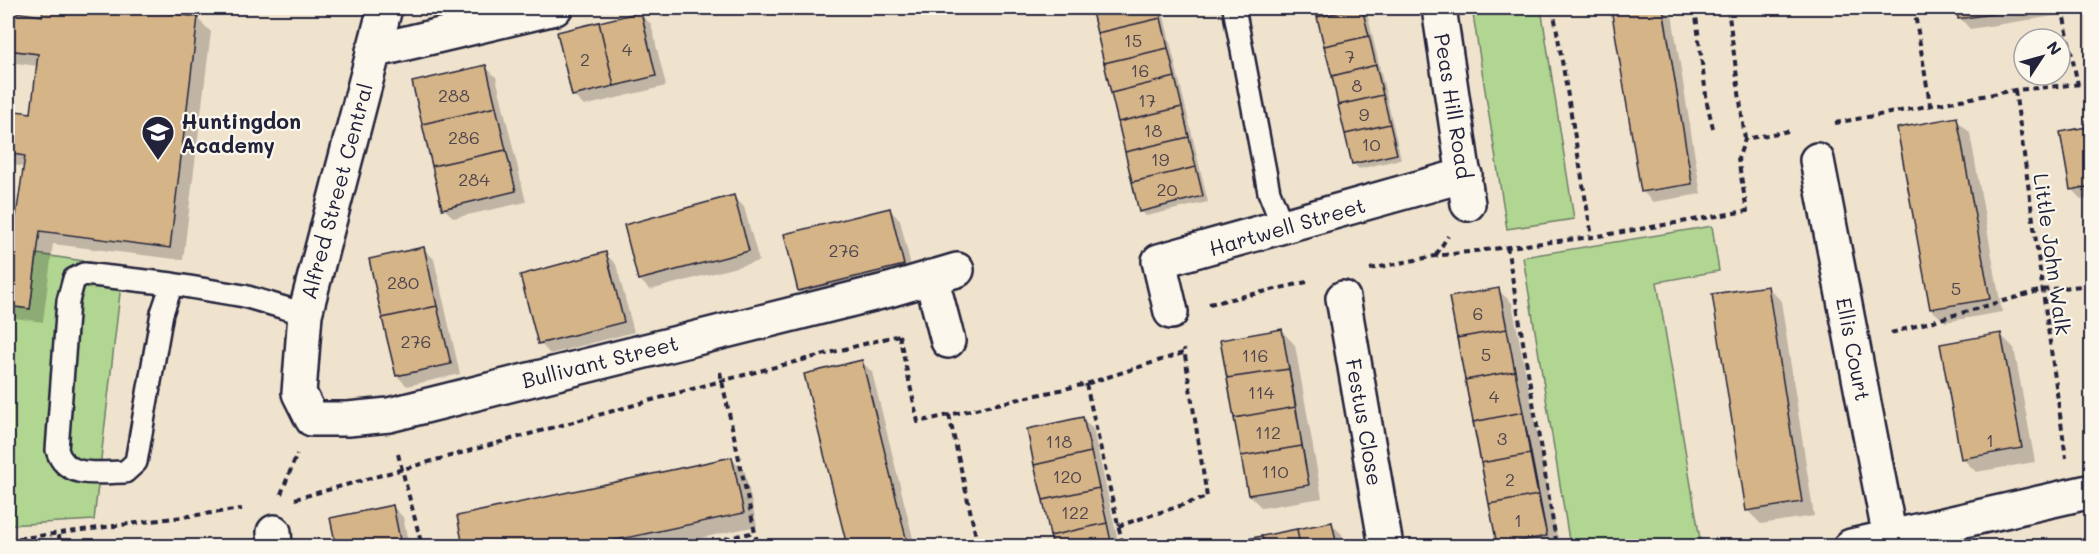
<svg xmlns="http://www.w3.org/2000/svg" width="2099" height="554" font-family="Mali,sans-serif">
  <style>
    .green { fill: #b1d691; stroke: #6a7c66; stroke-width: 1.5 }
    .shadow { fill: #0003 }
    .building { fill: #d5b488; stroke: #22223b; stroke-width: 1.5 }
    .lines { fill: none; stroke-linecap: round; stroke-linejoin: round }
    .service-casing { stroke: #22223b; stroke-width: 26 }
    .minor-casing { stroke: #22223b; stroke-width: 38 }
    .path { stroke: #22223b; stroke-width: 4; stroke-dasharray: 6 4.5; stroke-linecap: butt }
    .service { stroke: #fbf7ec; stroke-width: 21 }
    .minor { stroke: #fbf7ec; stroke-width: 33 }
    .labels { text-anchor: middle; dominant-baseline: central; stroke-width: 4.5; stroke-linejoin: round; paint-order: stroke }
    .number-label { font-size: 18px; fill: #4f464e }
    .street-label { font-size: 21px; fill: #22223b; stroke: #fbf7ec }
    .poi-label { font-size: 21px; font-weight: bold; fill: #22223b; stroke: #fbf7ec; text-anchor: start }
  </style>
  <rect width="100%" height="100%" fill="#f0e3ce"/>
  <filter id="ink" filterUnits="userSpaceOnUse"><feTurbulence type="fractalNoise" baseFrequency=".0167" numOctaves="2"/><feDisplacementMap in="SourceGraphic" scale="12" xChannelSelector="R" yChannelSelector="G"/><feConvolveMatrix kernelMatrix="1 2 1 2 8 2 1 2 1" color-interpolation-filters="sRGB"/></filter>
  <g filter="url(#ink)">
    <path class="green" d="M1472 8H1541L1574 219 1507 229Z
      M1712 226 1719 271 1657 282 1701 545 1691 546H1570L1523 257Z
      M37 254 123 267 94 520 8 525V306L30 309Z"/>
    <path class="shadow" d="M44 8H160L159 13 197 18 211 32 183 260 53 244 43 322 8 317V216L17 218 25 167 8 164V112L32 115 38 66 8 62V13L43 18Z
      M1093 8H1162L1208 202 1146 216 1141 211Z
      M1317 8H1366L1401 159 1359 169 1353 163Z
      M1613 8H1671L1701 194 1653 202 1642 191Z
      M1958 8H2059L2060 15 1970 29 1960 18Z
      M640 14 651 24 666 86 584 106 574 96Z
      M486 67 496 77 526 202 454 218 443 208Z
      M1956 119 1970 133 2002 312 1945 322 1931 309Z
      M2092 128V198L2082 200 2071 189Z
      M734 197 744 207 759 261 650 290 640 280 625 226Z
      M889 209 900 220 913 275 810 301 799 290Z
      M424 249 434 259 460 374 407 386 397 376Z
      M605 254 616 264 634 332 550 354 540 343Z
      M1768 287 1781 301 1814 516 1761 524 1747 510Z
      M1498 290 1512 303 1559 546H1500L1498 545Z
      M1282 331 1295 345 1322 498 1262 508 1249 495Z
      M2000 334 2014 348 2035 462 1976 472 1962 458Z
      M862 362 872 372 915 546H848L806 375Z
      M1082 419 1093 429 1119 546H1054L1029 430Z
      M731 459 745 472 757 526 663 546H465L459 517Z
      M392 506 403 517 409 546H338L332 519Z
      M1331 524 1342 534 1344 546H1218Z"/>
    <path class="building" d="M43 8H145V10L198 17 170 248 40 231 30 309 8 306V215L16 216 25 156 8 153V110L31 113 38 54 8 50V11L42 16Z
      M1091 8H1159L1161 18 1097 33Z
      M1315 8H1359L1317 17Z
      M1359 8H1362L1369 36 1324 46 1317 17Z
      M1611 8H1663L1692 184 1641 192Z
      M1957 8H2035L1958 19Z
      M641 12 656 76 614 86 599 22Z
      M1161 18 1168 48 1104 63 1097 33Z
      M599 22 614 86 572 96 557 32Z
      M1369 36 1376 65 1332 76 1324 46Z
      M1168 48 1175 77 1111 93 1104 63Z
      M486 65 496 107 422 124 412 82Z
      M1376 65 1383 95 1338 105 1332 76Z
      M1175 77 1182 107 1118 122 1111 93Z
      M1383 95 1390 124 1345 134 1338 105Z
      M496 107 506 150 432 166 422 124Z
      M1182 107 1189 137 1125 152 1118 122Z
      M1957 117 1990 299 1930 309 1897 128Z
      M1390 124 1397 154 1352 164 1345 134Z
      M2092 126V186L2070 190 2060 132Z
      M1189 137 1196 167 1132 182 1125 152Z
      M506 150 516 191 442 209 432 166Z
      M1196 167 1203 196 1139 212 1132 182Z
      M734 195 749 251 638 280 624 225Z
      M890 208 904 265 798 291 784 234Z
      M424 247 437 306 382 318 369 259Z
      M606 252 624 322 538 344 520 275Z
      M1768 286 1802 502 1746 511 1712 294Z
      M1499 288 1547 536 1497 545 1449 297Z
      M1499 288 1507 329 1457 338 1449 297Z
      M437 306 451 364 396 376 382 318Z
      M1282 329 1309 485 1248 495 1220 340Z
      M1282 329 1289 369 1227 378 1220 340Z
      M1507 329 1515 371 1465 380 1457 338Z
      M2001 333 2022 448 1961 459 1940 344Z
      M862 360 908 546H847L804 374Z
      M1289 369 1296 407 1234 418 1227 378Z
      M1515 371 1523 412 1473 422 1465 380Z
      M1296 407 1302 446 1241 456 1234 418Z
      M1523 412 1530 454 1481 463 1473 422Z
      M1083 417 1091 452 1034 465 1027 429Z
      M1302 446 1309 485 1248 495 1241 456Z
      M1091 452 1099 488 1043 500 1034 465Z
      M1530 454 1538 495 1489 504 1481 463Z
      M732 457 744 513 588 546H463L457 516Z
      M1099 488 1107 523 1050 536 1043 500Z
      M1538 495 1547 536 1497 545 1489 504Z
      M393 505 400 540 368 546H336L330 518Z
      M1332 522 1337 546H1300L1297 529Z
      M1107 523 1112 546H1053L1050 536Z
      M1297 529 1300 546H1264L1262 536Z
      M1262 536 1264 546H1227V543Z
      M400 540 402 546H367Z"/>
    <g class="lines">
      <defs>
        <path id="service" d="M1234 8 1269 192 1283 227
          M172 284 162 313 136 462 125 472C100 472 66 480 57 450L68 301 74 279 84 274 172 284 244 296 305 314"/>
        <path id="minor" d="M385 8 305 314 299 393 312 419H348L389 415 889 290 957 270
          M1439 8 1468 204
          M373 51 555 8
          M1817 160 1890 538
          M931 277 948 341
          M1343 298 1386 546
          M1171 312 1159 261 1465 175
          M274 532 275 546
          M1851 546 2092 491"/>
      </defs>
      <use href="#service" class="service-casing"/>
      <use href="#minor" class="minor-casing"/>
      <path class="path" d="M1553 8 1592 237
        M1695 8 1707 103 1713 128
        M1728 8 1745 139
        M1914 8 1930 104
        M2062 8 2078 85
        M2015 90 2066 458
        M1835 123 2015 90 2092 83
        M1507 246 1557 546
        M1436 255 1448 236
        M1370 269 1435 256 1592 237 1747 211 1738 159 1745 139 1789 131
        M1209 304 1307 282
        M1891 333 2042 290 2092 285
        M899 335 918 422 1086 384 1186 352
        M720 372 758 546
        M1086 384 1123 546
        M949 415 978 546
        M398 454 422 546
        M281 494 297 454
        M295 499 721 381 899 335
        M1118 526 1207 497 1184 349
        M59 535 60 546
        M8 540 242 509
        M694 546 755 532"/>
      <use href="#service" class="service"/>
      <use href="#minor" class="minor"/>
    </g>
  </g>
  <defs>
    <symbol id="school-pin" viewBox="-11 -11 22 30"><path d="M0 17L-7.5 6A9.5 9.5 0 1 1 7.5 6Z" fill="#22223b" stroke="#fbf7ec"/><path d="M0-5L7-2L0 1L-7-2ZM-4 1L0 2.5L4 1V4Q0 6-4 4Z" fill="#fff"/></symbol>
  </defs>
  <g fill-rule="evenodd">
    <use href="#school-pin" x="139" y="113" width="38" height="52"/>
  </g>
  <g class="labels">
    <g class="number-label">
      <text x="1133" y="40">15</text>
      <text x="627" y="49">4</text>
      <text x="1350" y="56">7</text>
      <text x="585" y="59">2</text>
      <text x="1140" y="70">16</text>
      <text x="1357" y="85">8</text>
      <text x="454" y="95">288</text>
      <text x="1147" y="100">17</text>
      <text x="1364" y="114">9</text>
      <text x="1153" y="130">18</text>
      <text x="464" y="137">286</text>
      <text x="1371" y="144">10</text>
      <text x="1160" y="159">19</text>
      <text x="474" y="179">284</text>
      <text x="1167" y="189">20</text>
      <text x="844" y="250">276</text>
      <text x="403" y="282">280</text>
      <text x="1956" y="288">5</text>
      <text x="1478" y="313">6</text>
      <text x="416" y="341">276</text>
      <text x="1486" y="354">5</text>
      <text x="1255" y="355">116</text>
      <text x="1261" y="392">114</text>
      <text x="1494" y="396">4</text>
      <text x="1268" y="432">112</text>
      <text x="1502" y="438">3</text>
      <text x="1990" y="440">1</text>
      <text x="1059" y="441">118</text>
      <text x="1275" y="471">110</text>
      <text x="1067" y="476">120</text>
      <text x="1510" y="479">2</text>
      <text x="1075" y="512">122</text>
      <text x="1518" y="520">1</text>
    </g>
    <g class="street-label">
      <text transform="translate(1454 106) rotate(81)">Peas Hill Road</text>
      <text transform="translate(336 191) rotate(-75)">Alfred Street Central</text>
      <text transform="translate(1287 226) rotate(-16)">Hartwell Street</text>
      <text transform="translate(2053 254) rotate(82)">Little John Walk</text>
      <text transform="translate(1854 349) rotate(79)">Ellis Court</text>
      <text transform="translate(600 361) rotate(-14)">Bullivant Street</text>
      <text transform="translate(1365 422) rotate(80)">Festus Close</text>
    </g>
    <g class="poi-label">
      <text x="181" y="120">Huntingdon<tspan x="181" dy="24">Academy</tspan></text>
    </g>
  </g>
  <rect width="2099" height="554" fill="none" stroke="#fbf7ec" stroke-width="30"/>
  <rect x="15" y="15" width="2069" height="524" fill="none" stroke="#22223b" stroke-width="2" filter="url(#ink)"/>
  <g transform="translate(2042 57) rotate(54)"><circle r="28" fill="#fbf7ec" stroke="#a4a2a5" stroke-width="1.5"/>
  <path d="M0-4.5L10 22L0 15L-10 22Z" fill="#22223b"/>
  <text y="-9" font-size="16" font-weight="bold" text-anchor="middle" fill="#22223b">N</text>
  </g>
</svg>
